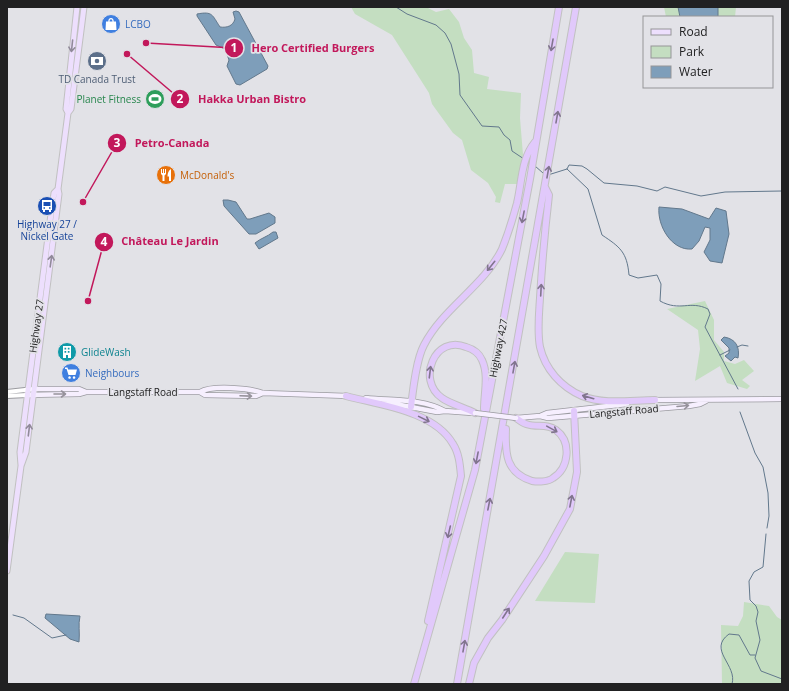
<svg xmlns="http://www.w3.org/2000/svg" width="789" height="691" font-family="'Open Sans',sans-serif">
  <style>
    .green { fill: #c4dec1 }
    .water { fill: #7e9eba; stroke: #62788c }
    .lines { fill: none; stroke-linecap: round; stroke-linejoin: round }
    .stream { stroke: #62788c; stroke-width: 1 }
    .tertiary-casing { stroke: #9b9ba0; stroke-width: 6 }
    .secondary-casing { stroke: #9b9ba0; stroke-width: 6 }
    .primary-casing { stroke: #c1c1c1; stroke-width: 7 }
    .motorway-casing { stroke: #c1c1c1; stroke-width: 8 }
    .tertiary { stroke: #fff; stroke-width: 4 }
    .secondary { stroke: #f6effe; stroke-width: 4.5 }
    .primary { stroke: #eddffd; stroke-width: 5 }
    .motorway { stroke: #e1c9fb; stroke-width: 6 }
    .secondary-bridge-casing { stroke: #9b9ba0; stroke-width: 6; stroke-linecap: butt }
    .secondary-bridge { stroke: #f6effe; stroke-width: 4.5 }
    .oneway { stroke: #81758e }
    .oneway2 { stroke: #918a9a }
    .oneway3 { stroke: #96929b }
    .labels { text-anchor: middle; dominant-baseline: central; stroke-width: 3.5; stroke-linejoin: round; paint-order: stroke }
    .shop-label { font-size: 10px; fill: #366cbe; stroke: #e2e2e7; text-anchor: start }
    .service-label { font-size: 10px; fill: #4e5e75; stroke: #e2e2e7 }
    .leisure-label { font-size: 10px; fill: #27864d; stroke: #e2e2e7; text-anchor: end }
    .food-label { font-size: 10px; fill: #c56008; stroke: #e2e2e7; text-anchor: start }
    .transit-label { font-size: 10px; fill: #164399; stroke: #e2e2e7 }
    .street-label { font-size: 10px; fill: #212122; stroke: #e2e2e7 }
    .culture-label { font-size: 10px; fill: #0d838f; stroke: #e2e2e7; text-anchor: start }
    .leader { fill: none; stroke: #c2185b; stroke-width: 1.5 }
    .callout-dot { fill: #c2185b; stroke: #e2e2e7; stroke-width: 1.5 }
    .mark-label { font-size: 12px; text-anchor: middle; font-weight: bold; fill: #fff }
    .callout-label { font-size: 11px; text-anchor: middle; font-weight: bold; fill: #c2185b; stroke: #e2e2e7; stroke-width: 3.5; stroke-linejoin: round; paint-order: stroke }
  </style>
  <rect width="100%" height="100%" fill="#e2e2e7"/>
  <path class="green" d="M351 7H426L436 12 449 9 459 22 464 38 472 50 474 73 489 77 487 89 521 93 520 118 523 155 517 184H505L500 203 495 202 496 197 488 183 471 170 462 140 453 133 432 104 429 93 392 35 355 14Z
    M664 7H736L735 17H666Z
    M705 301 714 320V340L724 352V361L735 364 744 360 754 371 742 380 750 386 747 389 727 383 720 366 695 381 700 349 698 330 667 309Z
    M565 552 599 554 595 603 535 601Z
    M744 602 769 606 777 617 782 620V684H722L721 625 738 626 743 616Z"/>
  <path class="water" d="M678 7H718V17H680Z
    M236 11 239 12 268 66 267 69 240 85 236 84 227 66 229 60 225 49 216 45 197 16V14C213 11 212 15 220 27 227 28 233 26 235 19L233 12Z
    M228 200 236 202 247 219H250L269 213 275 217V223L256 234H249L224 206 223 200Z
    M659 207 682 209 709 219 716 208 726 211 729 234 722 263 710 261 704 252 710 240V228L705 227 699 241 692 249C672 251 657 226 659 207Z
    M273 232H276L278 238 259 249 255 243C261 238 267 237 273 232Z
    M724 337C736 339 740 347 738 358L735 357 731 361 725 356 729 353V348L721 340Z
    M46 614 80 616C78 625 80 632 79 642L70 639 45 618Z"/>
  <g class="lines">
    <path class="stream" d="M396 7 407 14 436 25 445 33 451 44 459 74 460 95 482 126 499 127 504 135 510 140 512 151 524 159
      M535 166 543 173
      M567 169 588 189 602 235C620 247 627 252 629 275L638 278 657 275 661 284 660 301C680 312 690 300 708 309L710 314 705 327 738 389
      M548 175 567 169 569 165 582 166 587 169 604 183 637 186 657 191 665 187 701 196 725 192 782 191
      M737 347 742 345 748 346
      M720 355 730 350
      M740 412 755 453 763 467 768 493 769 516 767 528
      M766 534 763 567 754 572 749 581 750 600 756 606 758 612 756 621 760 640 755 658 761 671 782 679
      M13 615 24 618 52 638 66 635
      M732 684C738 665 707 650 729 634L739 635 750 655H755"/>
    <defs>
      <path id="tertiary" d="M7 392 34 389
        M7 396 27 395"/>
      <path id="secondary" d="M34 389H79L86 392H200L205 395 256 396 263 393
        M200 392C212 385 249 388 263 393L348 396
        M27 395 79 394 86 392
        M366 398C391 401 422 398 445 411
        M383 400 390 403 437 412 445 411 472 413
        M652 400 782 399
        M540 416 547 413 627 404
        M516 418 540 416 548 418 689 406 700 404 706 401"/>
      <path id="primary" d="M68 113 71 109 84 7
        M21 465 20 452 51 214 54 193 58 189
        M7 571 21 466 26 452 59 194 58 189 68 113 66 109 77 7"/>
      <path id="motorway" d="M545 187 549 195C545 229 542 263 540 298 539 314 537 331 540 347 545 369 561 387 582 396 604 405 632 400 655 400
        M346 396C380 405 434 411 453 444 459 453 460 465 461 476L428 621
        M411 407C413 390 416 360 424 345 443 308 484 286 502 249 508 234 513 218 517 203 522 182 521 159 535 142
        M475 413C466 408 450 404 442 398 416 380 435 334 466 347 473 349 479 353 482 360 489 375 484 393 484 409
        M506 429C505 454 506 473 532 481 538 482 548 482 553 478 569 468 572 442 556 430 546 423 537 428 526 424 523 423 519 420 516 418
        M414 684 475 470 530 179 559 7
        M457 684 576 7
        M469 684 474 663 488 638 502 620 544 556 570 509 577 472 574 411"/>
    </defs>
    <use href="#tertiary" class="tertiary-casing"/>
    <use href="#secondary" class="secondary-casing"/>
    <use href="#primary" class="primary-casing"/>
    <use href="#motorway" class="motorway-casing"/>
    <use href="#tertiary" class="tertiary"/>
    <use href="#secondary" class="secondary"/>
    <use href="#primary" class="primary"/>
    <use href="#motorway" class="motorway"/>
    <defs>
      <path id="secondary-bridge" d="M475 413 516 418"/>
    </defs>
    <use href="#secondary-bridge" class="secondary-bridge-casing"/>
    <use href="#secondary-bridge" class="secondary-bridge"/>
  </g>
  <defs><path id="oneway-shaft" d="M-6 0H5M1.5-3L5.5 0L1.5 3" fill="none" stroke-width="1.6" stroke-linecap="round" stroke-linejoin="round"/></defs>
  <g class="oneway">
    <use href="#oneway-shaft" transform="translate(552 45) rotate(100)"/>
    <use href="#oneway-shaft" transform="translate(557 117) rotate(-80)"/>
    <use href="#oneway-shaft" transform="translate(548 172) rotate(-80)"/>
    <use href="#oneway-shaft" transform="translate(523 217) rotate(101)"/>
    <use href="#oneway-shaft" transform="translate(491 266) rotate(129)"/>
    <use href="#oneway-shaft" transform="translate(541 290) rotate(-87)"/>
    <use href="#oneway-shaft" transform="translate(514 367) rotate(-80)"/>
    <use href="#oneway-shaft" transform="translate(430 372) rotate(-83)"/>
    <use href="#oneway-shaft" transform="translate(588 397) rotate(-164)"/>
    <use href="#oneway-shaft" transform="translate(424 419) rotate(26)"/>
    <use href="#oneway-shaft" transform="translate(552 429) rotate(29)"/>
    <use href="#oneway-shaft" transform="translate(477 458) rotate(101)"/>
    <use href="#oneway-shaft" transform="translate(571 501) rotate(-79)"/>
    <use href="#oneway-shaft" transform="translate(489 504) rotate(-79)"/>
    <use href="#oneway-shaft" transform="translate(449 532) rotate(103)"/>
    <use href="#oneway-shaft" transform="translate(506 613) rotate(-57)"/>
    <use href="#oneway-shaft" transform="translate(464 646) rotate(-80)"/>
  </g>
  <g class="oneway2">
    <use href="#oneway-shaft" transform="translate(72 46) rotate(96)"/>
    <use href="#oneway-shaft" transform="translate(51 261) rotate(-82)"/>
    <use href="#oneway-shaft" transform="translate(29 430) rotate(-83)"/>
  </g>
  <g class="oneway3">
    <use href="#oneway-shaft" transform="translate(60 394)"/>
    <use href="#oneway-shaft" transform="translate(246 396) rotate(2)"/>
    <use href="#oneway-shaft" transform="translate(683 406) rotate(-5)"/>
  </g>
  <defs>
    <symbol id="shop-disc" viewBox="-11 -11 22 22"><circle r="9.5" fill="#3f7fe0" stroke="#e2e2e7"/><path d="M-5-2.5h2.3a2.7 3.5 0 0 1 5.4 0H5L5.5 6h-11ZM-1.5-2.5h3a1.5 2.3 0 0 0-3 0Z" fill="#fff"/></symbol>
    <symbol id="bank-disc" viewBox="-11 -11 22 22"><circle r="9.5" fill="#5c6f8a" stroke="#e2e2e7"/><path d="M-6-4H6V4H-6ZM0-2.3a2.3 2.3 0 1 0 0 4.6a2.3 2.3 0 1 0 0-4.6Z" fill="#fff"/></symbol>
    <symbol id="stadium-disc" viewBox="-11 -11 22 22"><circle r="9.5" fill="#2e9e5b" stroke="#e2e2e7"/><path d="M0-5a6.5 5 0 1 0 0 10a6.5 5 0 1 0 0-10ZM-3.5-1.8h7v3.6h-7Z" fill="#fff"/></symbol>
    <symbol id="restaurant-disc" viewBox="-11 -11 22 22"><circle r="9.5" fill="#e8710a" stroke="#e2e2e7"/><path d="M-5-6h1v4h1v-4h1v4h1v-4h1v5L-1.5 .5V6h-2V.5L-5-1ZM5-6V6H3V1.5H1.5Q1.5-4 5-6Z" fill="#fff"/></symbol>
    <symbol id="bus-disc" viewBox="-11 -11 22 22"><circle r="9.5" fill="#1a4fb4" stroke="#e2e2e7"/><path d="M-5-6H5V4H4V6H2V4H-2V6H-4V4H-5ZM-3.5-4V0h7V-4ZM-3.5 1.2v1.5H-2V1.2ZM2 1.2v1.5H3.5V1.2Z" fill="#fff"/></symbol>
    <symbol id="building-disc" viewBox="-11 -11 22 22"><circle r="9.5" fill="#0f9aa8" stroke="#e2e2e7"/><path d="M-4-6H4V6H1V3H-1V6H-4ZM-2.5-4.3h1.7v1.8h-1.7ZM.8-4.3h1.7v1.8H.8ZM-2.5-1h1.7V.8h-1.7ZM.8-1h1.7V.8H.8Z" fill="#fff"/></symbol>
    <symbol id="supermarket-disc" viewBox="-11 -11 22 22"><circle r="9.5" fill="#3f7fe0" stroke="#e2e2e7"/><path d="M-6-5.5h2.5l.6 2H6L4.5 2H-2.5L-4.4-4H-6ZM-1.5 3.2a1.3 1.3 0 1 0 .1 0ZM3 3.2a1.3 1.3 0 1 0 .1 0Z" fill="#fff"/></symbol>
  </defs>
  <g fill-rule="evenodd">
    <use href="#shop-disc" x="100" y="13" width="22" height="22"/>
    <use href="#bank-disc" x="86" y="50" width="22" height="22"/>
    <use href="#stadium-disc" x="144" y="88" width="22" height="22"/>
    <use href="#restaurant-disc" x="155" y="164" width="22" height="22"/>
    <use href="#bus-disc" x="36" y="195" width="22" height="22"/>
    <use href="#building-disc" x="56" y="341" width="22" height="22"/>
    <use href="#supermarket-disc" x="60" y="362" width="22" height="22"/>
  </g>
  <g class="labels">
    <g class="shop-label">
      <text x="125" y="24">LCBO</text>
      <text x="85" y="373">Neighbours</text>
    </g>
    <g class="service-label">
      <text x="97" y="79">TD Canada Trust</text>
    </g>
    <g class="leisure-label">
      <text x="141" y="99">Planet Fitness</text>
    </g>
    <g class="food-label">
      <text x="180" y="175">McDonald's</text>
    </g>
    <g class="transit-label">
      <text x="47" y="224">Highway 27 /<tspan x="47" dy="12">Nickel Gate</tspan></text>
    </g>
    <g class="street-label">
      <text transform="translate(36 326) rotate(-82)">Highway 27</text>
      <text transform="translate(498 348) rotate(-79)">Highway 427</text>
      <text x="143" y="392">Langstaff Road</text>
      <text transform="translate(624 411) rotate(-5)">Langstaff Road</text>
    </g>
    <g class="culture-label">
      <text x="81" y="352">GlideWash</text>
    </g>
  </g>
  <path class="leader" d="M146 43L234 48M127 54L180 99M83 202L117 143M88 301L104 242"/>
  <g class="callout-dot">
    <circle cx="146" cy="43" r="4"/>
    <circle cx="127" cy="54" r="4"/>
    <circle cx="83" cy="202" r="4"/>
    <circle cx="88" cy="301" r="4"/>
    <circle cx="234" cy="48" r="10"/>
    <circle cx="180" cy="99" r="10"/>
    <circle cx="117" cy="143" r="10"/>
    <circle cx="104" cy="242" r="10"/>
  </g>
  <g class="mark-label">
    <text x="234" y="52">1</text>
    <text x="180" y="103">2</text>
    <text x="117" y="147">3</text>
    <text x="104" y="246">4</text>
  </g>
  <g class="callout-label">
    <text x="313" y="52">Hero Certified Burgers</text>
    <text x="252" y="103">Hakka Urban Bistro</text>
    <text x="172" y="147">Petro-Canada</text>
    <text x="170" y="245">Château Le Jardin</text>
  </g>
  <rect width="789" height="691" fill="none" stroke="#212122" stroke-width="16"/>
  <rect x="643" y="16" width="130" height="72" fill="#e2e2e7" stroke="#959598"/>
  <rect x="651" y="29" width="20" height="6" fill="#eddffd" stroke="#959598"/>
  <text x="679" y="36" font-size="12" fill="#212122">Road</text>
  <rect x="651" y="46" width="20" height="12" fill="#c4dec1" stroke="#959598"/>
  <text x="679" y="56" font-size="12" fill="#212122">Park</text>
  <rect x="651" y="66" width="20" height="12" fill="#7e9eba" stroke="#959598"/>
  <text x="679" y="76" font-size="12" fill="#212122">Water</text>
</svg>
